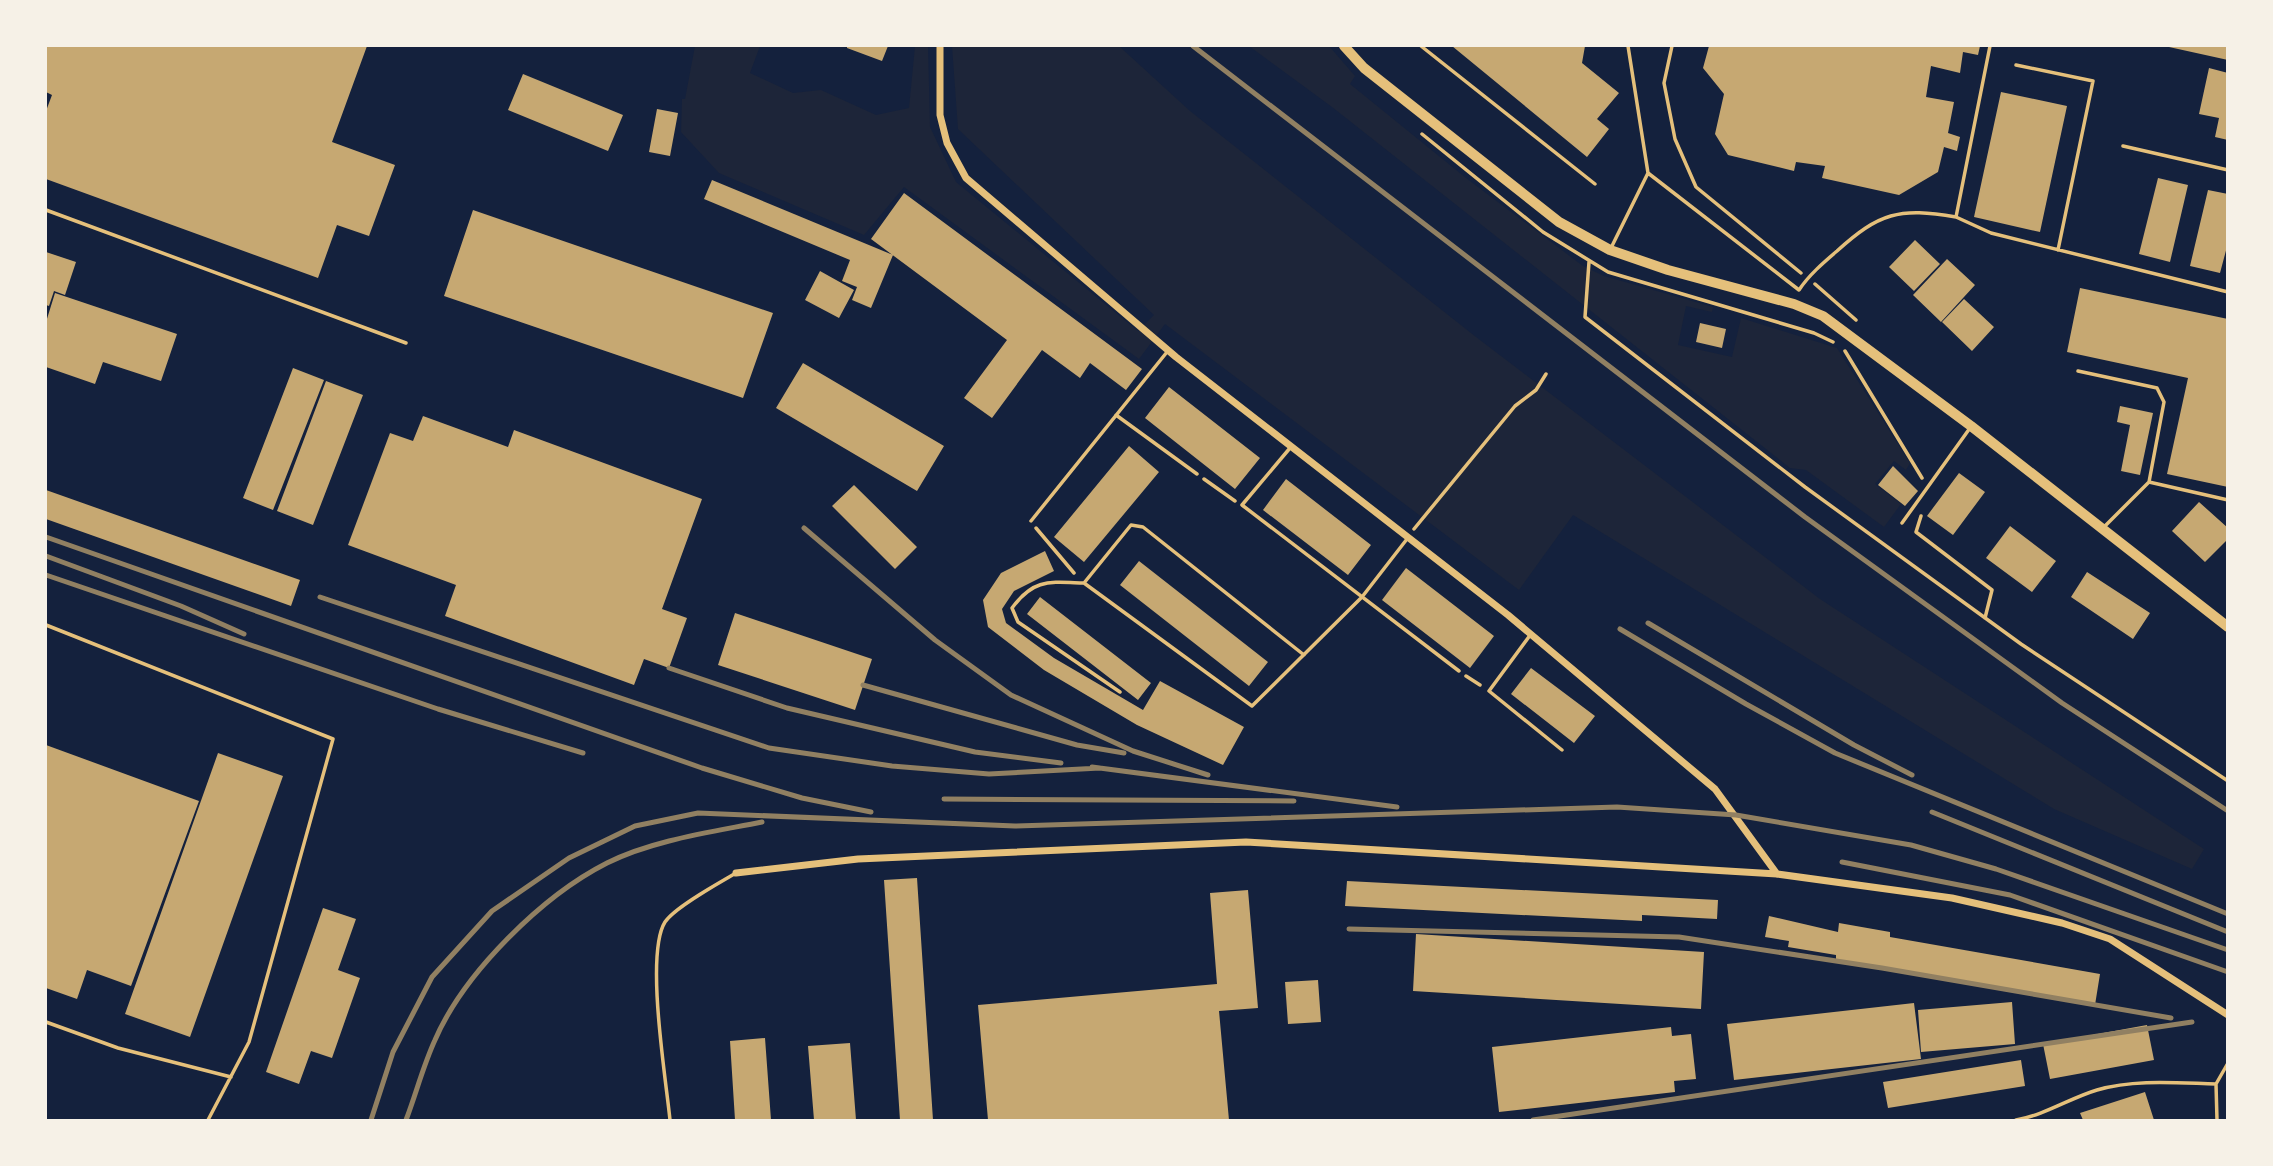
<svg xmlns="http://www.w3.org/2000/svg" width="2273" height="1166" font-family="'Fira Sans',sans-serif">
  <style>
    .green { fill: #1d2539 }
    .building { fill: #c6a872 }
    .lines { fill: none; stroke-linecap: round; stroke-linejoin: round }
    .path { stroke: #e5c07b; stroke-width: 3.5 }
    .service { stroke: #e5c07b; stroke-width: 3.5 }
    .minor { stroke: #e5c07b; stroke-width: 7 }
    .tertiary { stroke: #e5c07b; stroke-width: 10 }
    .rail { stroke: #918062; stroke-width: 5 }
  </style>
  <rect width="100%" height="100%" fill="#14213d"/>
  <path class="green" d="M695 46H760L750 73 793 93 821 90 876 115 909 108 915 46H928L930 127 956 182 1138 331 1154 315 958 129 952 46H1119L1190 111 1476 337 1820 599 2204 849 2192 869 2054 809 1573 515 1519 590 1165 324 1139 359 904 187 864 235 719 173 681 132 682 99H685Z
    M1249 46H1329L1355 76 1350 84 1466 178 1583 266 1604 276 1713 307 1712 312 1686 306 1678 345 1732 357 1741 318 1837 348 1910 463 1906 470 1894 461 1875 484 1901 504 1884 527 1806 470 1790 468 1332 107Z"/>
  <path class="building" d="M46 46H367L332 142 395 165 369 236 337 225 318 278 46 179V111L52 95 46 92Z
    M847 46H888L882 61 847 48Z
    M1452 46H1585L1582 63 1619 93 1597 119 1609 129 1587 157Z
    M1709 46H1980L1978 55 1963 52 1960 73 1931 66 1926 97 1954 102 1948 133 1960 137 1957 151 1944 147 1938 172 1899 195 1822 178 1825 166 1796 162 1794 171 1728 155 1715 134 1724 94 1703 68Z
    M2169 46H2228V60L2169 47Z
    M2209 68 2228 73V140L2215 137 2219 118 2199 114Z
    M523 74 623 115 608 151 508 110Z
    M2001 92 2067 106 2040 232 1974 217Z
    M657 109 678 113 670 156 649 152Z
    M2158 178 2188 185 2170 262 2139 254Z
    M712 180 893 255 871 308 852 300 857 287 842 281 850 260 704 199Z
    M2208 190 2228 194V243L2220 273 2190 266Z
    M904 193 1142 369 1126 390 1090 363 1080 378 1042 350 992 418 964 398 1007 340 871 239Z
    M473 210 773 313 743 398 444 296Z
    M1915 240 1940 264 1914 291 1889 267Z
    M46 252 76 262 65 295 54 291 49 306 46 305Z
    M1947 259 1975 285 1941 322 1913 295Z
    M820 271 854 290 839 318 805 300Z
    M2080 288 2228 319V487L2167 474 2188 378 2067 352Z
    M55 293 177 334 161 381 103 362 95 384 46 367V322Z
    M1964 299 1994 327 1972 351 1942 322Z
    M1700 323 1726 329 1722 348 1696 342Z
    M803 363 944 446 917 491 776 408Z
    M293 368 324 380 273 510 243 498Z
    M326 381 363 395 313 525 277 511Z
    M1169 387 1260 458 1235 489 1145 418Z
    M2120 406 2153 413 2140 475 2121 471 2130 425 2117 422Z
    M423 416 508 447 514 430 702 499 662 609 687 618 669 668 644 659 634 685 445 616 456 585 348 545 390 433 413 441Z
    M1129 446 1159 472 1084 562 1054 537Z
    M1893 466 1918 491 1905 506 1878 485Z
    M1959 473 1985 492 1953 535 1927 516Z
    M1286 479 1371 545 1348 575 1263 510Z
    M854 485 917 547 895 569 832 506Z
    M46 490 300 580 291 606 46 519Z
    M2199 502 2228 528V539L2205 562 2172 531Z
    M2010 526 2056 561 2032 592 1986 558Z
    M1045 551 1054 571 1014 591 1002 609 1006 623 1054 658 1143 710 1160 681 1244 727 1223 765 1137 725 1044 670 988 627 983 600 1001 573Z
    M1139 561 1268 662 1249 686 1120 585Z
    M1406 568 1494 636 1470 668 1382 600Z
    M2087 572 2150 613 2133 639 2071 597Z
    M1040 597 1151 683 1138 700 1027 614Z
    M735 613 872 659 855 710 718 665Z
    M1531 668 1595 716 1574 743 1511 694Z
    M46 745 199 801 131 986 87 970 77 999 46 988Z
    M218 753 283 776 190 1037 125 1014Z
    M917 878 933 1120H900L884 880Z
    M1347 881 1718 900 1717 919 1642 915V921L1345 906Z
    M1248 890 1258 1008 1219 1011 1229 1120H988L978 1005 1217 984 1210 893Z
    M323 908 356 919 338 970 360 978 332 1058 311 1051 299 1084 266 1072Z
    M1769 916 1838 932 1839 923 1890 932V937L2100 974 2095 1005 1836 960V955L1788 947 1789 941 1765 937Z
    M1416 934 1704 952 1701 1009 1413 991Z
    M1318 980 1321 1022 1288 1024 1285 982Z
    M2012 1002 2015 1044 1921 1052 1918 1010Z
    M1914 1003 1921 1059 1734 1080 1727 1024Z
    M2147 1025 2154 1060 2050 1079 2043 1044Z
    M1671 1027 1672 1036 1691 1034 1696 1079 1674 1081 1675 1092 1499 1112 1492 1047Z
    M765 1038 771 1120H735L730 1041Z
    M850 1043 856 1120H814L808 1046Z
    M2021 1060 2025 1086 1888 1108 1883 1082Z
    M2145 1092 2154 1120H2083L2080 1113Z"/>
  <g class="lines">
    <path class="path" d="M1672 46 1664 83 1675 139 1696 187 1801 273
      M1422 134 1543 232 1608 272 1814 333 1833 342
      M1589 262 1585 317 1805 487 2021 644 2228 781
      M1815 284 1856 320
      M1845 351 1922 478
      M1204 479 1235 501
      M1921 516 1916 532 1992 590 1985 618
      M1036 528 1074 573
      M1414 529 1515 406 1536 390 1546 374
      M1466 676 1480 685"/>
    <path class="service" d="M1421 46 1595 184
      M1628 46 1648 173 1799 290C1809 275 1823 263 1837 251 1879 213 1899 207 1956 217L1990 46
      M2016 65 2093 81 2058 250
      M2123 146 2228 170
      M46 210 406 343
      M1956 217 1991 233 2228 292
      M1611 248 1648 173
      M2078 371 2157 388 2164 402 2149 482 2104 527
      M1116 415 1197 474
      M1290 448 1242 505 1459 671
      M2149 482 2228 500
      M1031 521 1167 352
      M1902 523 1970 428
      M1084 583 1131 525 1143 527 1304 655
      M46 625 333 739 249 1042 208 1120
      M1531 634 1489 691 1562 750
      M1120 692 1018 622 1012 608C1034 578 1050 582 1084 583L1252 706 1362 597 1407 539
      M46 1022 118 1048 231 1077
      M2216 1084 2217 1120
      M670 1120C666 1079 645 954 665 922 675 907 719 883 736 873
      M2016 1120C2045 1115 2070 1098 2097 1090 2135 1079 2177 1083 2216 1084L2228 1063"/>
    <path class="minor" d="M940 46V115L947 143 966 178 1176 357 1508 615 1715 789 1777 874
      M736 873 858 859 1246 842 1777 874 1952 898 2062 923 2110 939 2228 1015"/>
    <path class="tertiary" d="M1344 46 1364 68 1559 222 1610 250 1668 270 1794 304 1823 316 1971 426 2228 627"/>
    <path class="rail" d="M1193 46 1805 517 2062 703 2228 811
      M804 528 935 640 1011 695 1133 751 1208 775
      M46 537 702 768 802 798 871 812
      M46 556 181 606 244 634
      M46 575 438 709 583 753
      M320 597 769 748 892 766 989 774 1100 768
      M1648 623 1854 745 1912 775
      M1620 629 1746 704 1835 753 2228 914
      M669 668 787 708 975 752 1061 763
      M863 685 1077 745 1124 753
      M1092 767 1397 807
      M944 799 1294 801
      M1932 812 2228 932
      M1842 862 2010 895 2228 972
      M1349 929 1679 937 1882 968 2171 1018
      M371 1120 393 1052 432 977 492 911 569 858 635 826 698 813 1015 826 1617 807 1736 815 1911 845 1996 869 2228 950
      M406 1120C416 1094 423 1066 435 1040 464 973 542 896 607 863 653 840 712 832 762 822
      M1533 1120 2192 1022"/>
  </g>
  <rect width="2273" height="1166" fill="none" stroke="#f6f1e7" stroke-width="94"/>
</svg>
